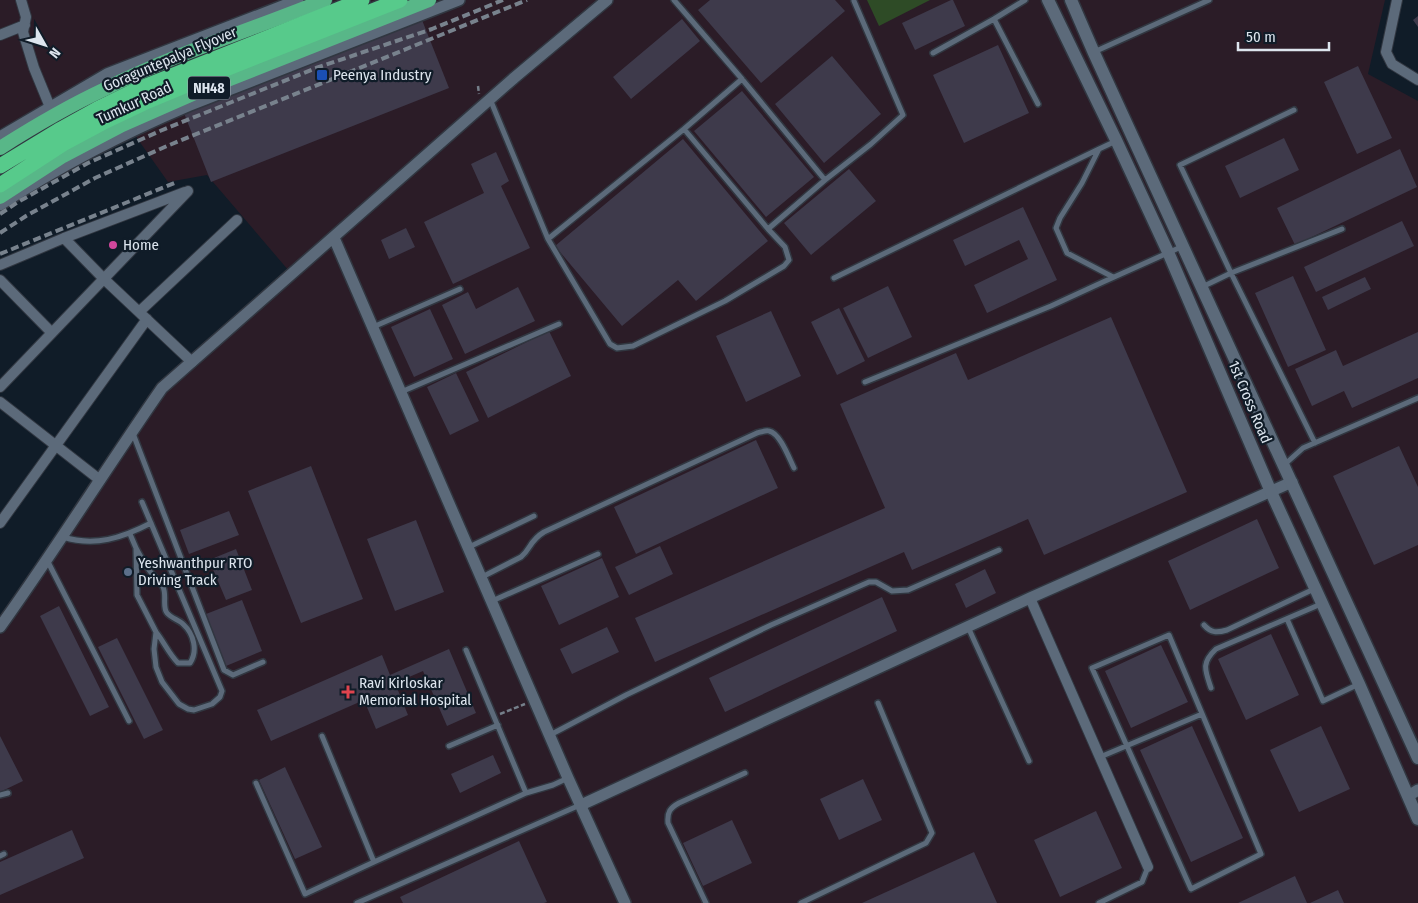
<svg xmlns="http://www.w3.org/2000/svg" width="1418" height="903" font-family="'Fira Sans Condensed',sans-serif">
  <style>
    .industrial { fill: #2b1c27 }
    .green { fill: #2e4b26 }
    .building { fill: #3e3a4b }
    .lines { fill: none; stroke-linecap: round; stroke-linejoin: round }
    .service-casing { stroke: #313741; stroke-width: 8 }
    .minor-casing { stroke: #313741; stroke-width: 12 }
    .tertiary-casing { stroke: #313741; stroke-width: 14 }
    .secondary-casing { stroke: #313741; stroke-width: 15 }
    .trunk-casing { stroke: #313741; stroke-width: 16 }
    .motorway-casing { stroke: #313741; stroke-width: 18 }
    .path { stroke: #757f8a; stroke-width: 2.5; stroke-dasharray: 5 2.5; stroke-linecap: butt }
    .service { stroke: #5c6a7a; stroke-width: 5 }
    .minor { stroke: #5c6a7a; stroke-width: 10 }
    .tertiary { stroke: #5c6a7a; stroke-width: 11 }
    .secondary { stroke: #5c6a7a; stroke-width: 12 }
    .trunk { stroke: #58b788; stroke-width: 14 }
    .motorway { stroke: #57ca8b; stroke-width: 15 }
    .rail { stroke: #78828d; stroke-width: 4; stroke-dasharray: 8 4; stroke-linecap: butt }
    .transit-dot { fill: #1a4fb4; stroke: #101c28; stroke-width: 2 }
    .hotel-dot { fill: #d1479c; stroke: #101c28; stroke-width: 2 }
    .service-dot { fill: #5c6f8a; stroke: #101c28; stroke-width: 2 }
    .health-dot { fill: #e0444e; stroke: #101c28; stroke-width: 2 }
    .labels { text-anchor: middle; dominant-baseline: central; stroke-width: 4.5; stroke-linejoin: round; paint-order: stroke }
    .shield { fill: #101c28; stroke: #a0a9b3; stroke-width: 1 }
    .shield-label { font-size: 14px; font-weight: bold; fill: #dde5ee }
    .street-label { font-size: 15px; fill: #dde5ee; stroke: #101c28 }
    .poi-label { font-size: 15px; fill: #dde5ee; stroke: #101c28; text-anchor: start }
  </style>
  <rect width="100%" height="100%" fill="#101c28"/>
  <path class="industrial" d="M0 0H1385L1368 74 1418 101V903H0V616L159 399 295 278 207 175 168 182 96 80 0 129Z"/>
  <path class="green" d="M867 0H930L879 26Z"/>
  <path class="building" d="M710 0H835L845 11 761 83 698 10Z
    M951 0H953L965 26 915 50 902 23Z
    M420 15 449 88 211 182 182 108Z
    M1418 16V27L1413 20Z
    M682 19 700 41 631 99 613 77Z
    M998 45 1029 113 964 143 933 75Z
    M832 56 881 114 824 163 775 104Z
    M1358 66 1392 138 1357 154 1324 82Z
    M742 91 814 177 766 217 694 131Z
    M1284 138 1299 170 1240 198 1225 166Z
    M683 139 768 241 696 301 678 280 622 326 555 246Z
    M1400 149 1417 187 1295 245 1277 208Z
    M496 152 509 181 501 186 530 248 453 284 424 222 484 193 471 164Z
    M849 169 876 201 811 255 784 223Z
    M1023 207 1057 280 987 313 974 285 1028 259 1019 240 965 266 953 240Z
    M1402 221 1414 246 1316 292 1304 267Z
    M406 228 415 247 389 259 381 240Z
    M1293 276 1326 350 1288 367 1255 293Z
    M1365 277 1371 289 1328 310 1322 297Z
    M888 286 912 337 868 358 843 308Z
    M518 287 535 321 465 354 442 305 468 292 476 309Z
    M839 308 865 361 837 375 811 322Z
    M430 309 453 359 414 377 391 327Z
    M771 311 801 376 746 402 716 336Z
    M1111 317 1187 492 1044 555 1028 519 912 570 904 552 655 662 635 618 885 508 840 404 956 353 968 380Z
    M549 331 571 376 488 418 466 372Z
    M1418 332V378L1352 408 1344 391 1312 406 1295 369 1336 350 1343 366Z
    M456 373 479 421 450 435 427 387Z
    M756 440 778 488 636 554 614 507Z
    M1399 446 1418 487V545L1374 565 1333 476Z
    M311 466 363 599 301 623 248 491Z
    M229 511 239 535 189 554 180 530Z
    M1257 519 1279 568 1190 610 1168 561Z
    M416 520 444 592 395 611 367 539Z
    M660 546 673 574 629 595 615 567Z
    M236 549 252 590 226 600 209 560Z
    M602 558 619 597 559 625 541 586Z
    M985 569 996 593 966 608 955 584Z
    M882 597 897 631 725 712 709 678Z
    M242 600 262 651 226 666 206 614Z
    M59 606 109 707 90 716 40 616Z
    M607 627 619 652 572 674 560 649Z
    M1271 634 1299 695 1246 720 1218 659Z
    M117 638 163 730 144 739 98 647Z
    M1161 645 1188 702 1131 728 1105 671Z
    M449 649 476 713 447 726 423 671 395 683 408 715 376 729 364 700 271 741 257 710 382 655 390 675Z
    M1192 726 1243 838 1191 862 1140 750Z
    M1321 726 1350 789 1299 812 1270 750Z
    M0 736 23 781 0 792Z
    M493 755 501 773 460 793 451 774Z
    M285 767 322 847 295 859 259 780Z
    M863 779 882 820 839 840 820 799Z
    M1096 811 1122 868 1060 897 1034 840Z
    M732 820 752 863 703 886 683 843Z
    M72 830 84 858 0 895V862Z
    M519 841 547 902 544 903H403L400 897Z
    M974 852 997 903H862Z
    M1295 876 1307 903H1238Z
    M1338 890 1344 903H1310Z"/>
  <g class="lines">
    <defs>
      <path id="service" d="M674 0 742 79 825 180 871 144 903 115 854 1
        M994 19 1038 104
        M1094 52 1209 0
        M933 53 994 19 1025 0
        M490 99 548 239 684 129 742 79
        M1294 110 1180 165 1231 273 1342 229
        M684 129 768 229
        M548 239 610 344 617 348 633 346 725 301 784 266 789 260 785 247 768 229 825 180
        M1113 277 1067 253 1056 228 1060 218 1082 183 1099 149 1116 141
        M834 278 1099 149
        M1202 287 1231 273 1315 443
        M373 327 460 289
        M865 382 1051 306 1103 282 1181 247
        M401 392 559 324
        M132 431 224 670 233 675 263 662
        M1284 465 1303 448 1418 398
        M130 534 136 548 137 595 156 632 154 649 156 667 162 682 179 704 188 709 194 710 212 704 220 697 222 691 142 502
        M63 537C95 547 122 538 151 523
        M469 547 534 516
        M136 548C141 557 146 567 153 575 156 579 160 582 163 587 167 595 162 607 167 613 171 618 179 620 183 624 194 634 198 651 190 663H178C169 654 164 642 156 632
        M47 560 129 721
        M482 577 521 557C531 549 529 541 544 532L757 433C761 432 766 430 769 431 780 433 789 458 794 468
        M492 601 598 554
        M1287 619 1323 701 1359 684
        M1204 625C1211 633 1217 633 1227 630L1314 589
        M968 627 1029 761
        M1169 635 1261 854 1191 889 1092 668Z
        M466 650 526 793 553 785 568 778
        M1211 688C1205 670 1201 663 1216 649L1321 604
        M550 735 626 695 771 625 869 582H876L892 591 908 590 999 550
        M322 736 374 862 526 793
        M449 746 498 725
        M1100 757 1202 714
        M256 783 305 894 374 862
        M0 795 8 793
        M0 856 4 854
        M357 903 580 805
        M706 903 668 823C667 812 670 808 679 803L745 773
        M801 903 926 843 932 833 878 703
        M1099 903 1142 882 1148 867"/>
      <path id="minor" d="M21 0 26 17 23 32 34 68 50 107
        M1397 0 1386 52 1392 64 1418 80
        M0 35 25 25
        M64 238 104 279 192 362
        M0 265 64 238 185 192
        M0 280 52 333
        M139 312 237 220
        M0 387 188 191
        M0 402 100 480
        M0 523 147 319
        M1030 598 1148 867"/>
      <path id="tertiary" d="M0 137 107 74 298 0
        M0 205C60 166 122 134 188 106L459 0
        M334 238 568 778 625 903
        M0 627C56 549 107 467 162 388L514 78 607 0
        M1408 796 1418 790
        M581 805 1030 598 1292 482"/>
      <path id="secondary" d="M1048 0 1116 140 1168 252 1271 492 1359 684 1418 819
        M1071 0 1094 53 1418 758"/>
      <path id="trunk" d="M0 148C33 127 67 107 103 90 174 54 251 30 325 0
        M0 197 63 156 122 125 197 92 429 0"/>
      <path id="motorway" d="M0 166 61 129 97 109 136 90 362 0
        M0 185 63 144 106 121 148 101 218 72 400 0"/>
    </defs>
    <use href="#service" class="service-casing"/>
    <use href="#minor" class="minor-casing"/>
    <use href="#tertiary" class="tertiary-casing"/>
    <use href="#secondary" class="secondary-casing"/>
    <use href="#trunk" class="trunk-casing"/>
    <use href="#motorway" class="motorway-casing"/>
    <path class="path" d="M478 86 479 94
      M500 714 525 704"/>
    <use href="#service" class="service"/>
    <use href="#minor" class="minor"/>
    <use href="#tertiary" class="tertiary"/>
    <use href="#secondary" class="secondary"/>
    <use href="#trunk" class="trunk"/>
    <use href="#motorway" class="motorway"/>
    <path class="rail" d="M0 214 18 202 88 163 160 131 316 68 432 29 503 0
      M0 233 26 216 95 178 167 146 527 0
      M0 254 177 182"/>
  </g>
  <rect class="transit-dot" x="316" y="69" width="12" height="12" rx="2.5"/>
  <circle class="hotel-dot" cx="113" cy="245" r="5"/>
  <circle class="service-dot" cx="128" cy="572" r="5"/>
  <path class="health-dot" d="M345.5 684.5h5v5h5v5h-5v5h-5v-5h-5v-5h5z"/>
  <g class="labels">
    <rect class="shield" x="188" y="76.5" width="42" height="23" rx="4"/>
    <g class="shield-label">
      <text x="209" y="88">NH48</text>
    </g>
    <g class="street-label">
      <text transform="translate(170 59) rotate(-23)">Goraguntepalya Flyover</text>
      <text transform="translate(134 103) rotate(-25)">Tumkur Road</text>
      <text transform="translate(1250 402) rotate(67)">1st Cross Road</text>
    </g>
    <g class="poi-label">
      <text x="333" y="75">Peenya Industry</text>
      <text x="123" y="245">Home</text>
      <text x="138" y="563">Yeshwanthpur RTO<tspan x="138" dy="17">Driving Track</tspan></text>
      <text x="359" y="683">Ravi Kirloskar<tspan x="359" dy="17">Memorial Hospital</tspan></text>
    </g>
  </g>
  <g transform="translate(45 45) rotate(129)" stroke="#101c28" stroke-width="4" paint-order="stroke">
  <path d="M0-4L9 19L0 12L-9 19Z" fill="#dde5ee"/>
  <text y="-8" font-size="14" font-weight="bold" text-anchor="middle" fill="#dde5ee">N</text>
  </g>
  <path d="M1238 42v8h91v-8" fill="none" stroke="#dde5ee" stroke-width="2.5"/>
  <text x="1246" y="42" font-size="15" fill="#dde5ee" stroke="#101c28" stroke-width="4" paint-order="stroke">50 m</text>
</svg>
